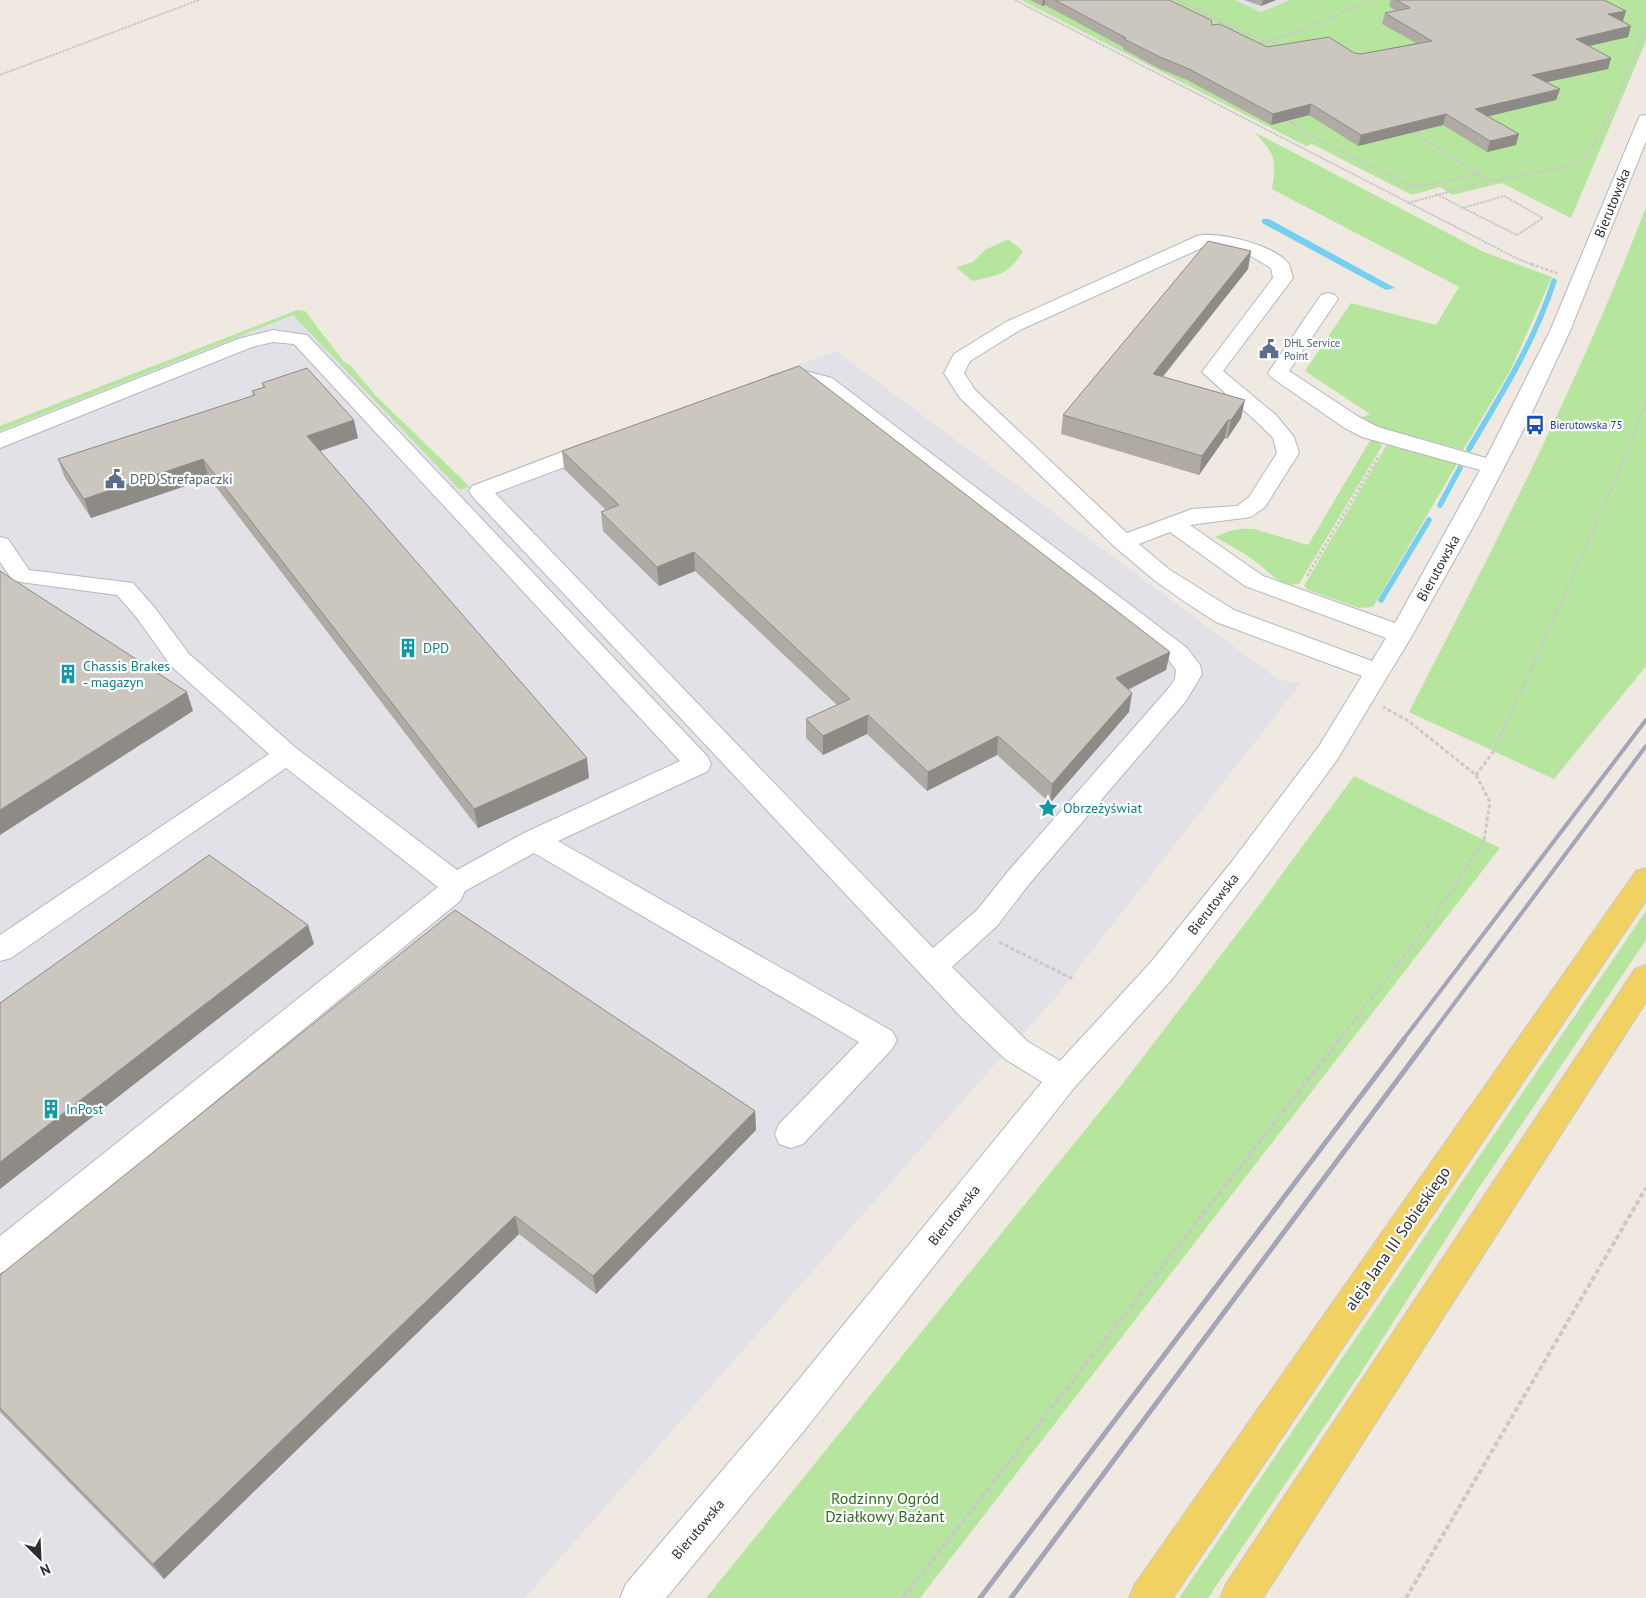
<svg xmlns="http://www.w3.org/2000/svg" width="1646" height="1598" font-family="'PT Sans',sans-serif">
	<rect width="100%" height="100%" fill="#efe9e1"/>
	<!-- industrial -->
	<g fill="#e3e1e8">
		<polygon points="1235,0 1290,0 1261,12"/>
		<polygon points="293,315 460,490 836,351 1279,680 1301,683 1052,1002 997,1062 525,1598 0,1598 0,431"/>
	</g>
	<!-- green -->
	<g fill="#b6e59e">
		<polygon points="1021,0 1235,0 1261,12 1290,0 1646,0 1646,41 1571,218 1502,183 1452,195 1440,187 1412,195 1312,144 1306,146"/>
		<path d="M 1254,132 L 1484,252 L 1552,277 L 1510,371 L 1463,450 L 1368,424 L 1360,418 L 1370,414 L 1305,371 L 1351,303 L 1436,325 L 1459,287 L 1272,189 C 1277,159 1275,154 1254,132 Z"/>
		<path d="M 1646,207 L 1646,666 L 1554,779 L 1409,712 C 1494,546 1580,381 1646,207 Z"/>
		<path d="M 1008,239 L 1023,251 C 1010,274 997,276 972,281 L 956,267 L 973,262 L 985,250 Z"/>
		<path d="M 297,310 L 305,311 L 344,362 L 350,365 L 375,395 L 470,487 L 460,490 L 293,315 L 0,431 L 0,426 C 99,387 198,349 297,310 Z"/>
		<path d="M 1371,439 L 1379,442 L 1382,446 L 1299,584 C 1280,588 1267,569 1252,559 C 1241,551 1228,544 1215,537 C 1229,530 1239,528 1254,529 L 1308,545 Z"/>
		<polygon points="1391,445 1457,464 1373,607 1359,608 1308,590 1304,586 1386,446"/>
		<polygon points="1354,776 1500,848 920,1598 706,1598 1124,1082 1260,904"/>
		<polygon points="1646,911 1646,940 1476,1192 1362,1371 1208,1598 1179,1598"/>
	</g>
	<!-- water -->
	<polygon fill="#75cff0" points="1262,219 1269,219 1395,288 1386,290 1262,223"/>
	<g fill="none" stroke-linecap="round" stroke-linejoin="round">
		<!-- stream -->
		<g stroke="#75cff0" stroke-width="5.5">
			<path d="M 1469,449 C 1501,395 1535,341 1554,281"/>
			<polyline points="1440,505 1460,468"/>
			<polyline points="1381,600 1429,520"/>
		</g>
		<defs>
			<g id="minor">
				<path d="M 1646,115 L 1646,141 L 1570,331 L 1529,419 L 1479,516 L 1413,634 L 1337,760 L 1253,874 L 1173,978 L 1074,1088 L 808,1426 L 666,1598 L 620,1598 L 626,1584 L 782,1400 L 1042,1082 L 1005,1059 L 962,1018 L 472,496 L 469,491 L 472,486 L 591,441 L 599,439 L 607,441 L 610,446 L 607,451 L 495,493 L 933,948 L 977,910 L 1010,869 L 1168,689 L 1175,679 L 1176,670 L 1169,660 L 818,386 C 799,378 787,389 770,384 L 767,380 L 770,376 L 801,370 L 832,378 L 1187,648 L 1200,665 L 1202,674 L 1186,701 L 1030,883 L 997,926 L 952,967 L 1027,1041 L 1060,1061 L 1151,962 L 1233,860 L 1319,746 L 1362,676 L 1216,622 L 1185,602 L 1154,580 L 1115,547 L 960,398 L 944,373 L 954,354 L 1006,322 L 1197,236 C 1219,231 1274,245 1288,263 C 1291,267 1291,273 1293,278 L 1223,371 L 1276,415 L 1294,437 L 1299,453 L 1265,507 L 1251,517 L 1190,525 L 1263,576 L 1395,623 L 1480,470 L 1362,437 L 1343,427 L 1271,377 L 1268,373 L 1321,295 L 1328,293 L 1335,295 L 1338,299 L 1289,371 L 1359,417 L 1378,427 L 1486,458 L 1550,331 L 1638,120 L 1640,116 ZM 1206,246 L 1247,254 L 1271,268 L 1273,278 L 1202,372 L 1260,425 L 1273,438 L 1277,453 L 1249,497 L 1237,506 L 1192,509 L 1127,533 L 975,390 L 964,373 L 970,361 L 1020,330 ZM 1170,532 L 1245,586 L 1386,638 L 1372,661 L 1234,610 L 1170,570 L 1139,544 Z"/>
				<polygon points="273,330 307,335 708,757 711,764 708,771 558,841 892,1031 897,1040 892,1049 803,1144 791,1148 779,1144 775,1134 779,1124 859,1042 534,853 465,891 460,901 12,1268 0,1273 0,1236 438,887 286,768 11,958 0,961 0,935 269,754 171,666 137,618 117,595 13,581 0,562 0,537 8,539 29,570 133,583 155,608 189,654 296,748 457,870 524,833 680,761 294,344 273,342 252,347 0,448 0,433 238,339"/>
			</g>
			<g id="major">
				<polygon points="1646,868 1646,901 1173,1598 1129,1598 1135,1584 1636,871"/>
				<polygon points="1646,965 1646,1002 1263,1598 1220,1598 1226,1584 1635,969"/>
			</g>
		</defs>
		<!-- minor casing -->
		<use href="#minor" stroke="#b4b7c1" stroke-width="2"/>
		<!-- major casing -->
		<use href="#major" stroke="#c9c9c9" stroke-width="2"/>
		<!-- path-far3 -->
		<g stroke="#c9c9c9" stroke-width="2" stroke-dasharray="2.5 1" stroke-linecap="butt">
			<polyline points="1015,0 1520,260 1534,265"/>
			<polyline points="1176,0 1265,42"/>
			<polyline points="1270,41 1282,48"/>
			<polyline points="1257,44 1289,35 1371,0"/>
			<polyline points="0,75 199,0"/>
			<polyline points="1285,118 1313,137 1406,184 1420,186 1478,174"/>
			<polyline points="1411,131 1490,181"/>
			<polyline points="1436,194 1463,208"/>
			<polygon points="1504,196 1543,218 1517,235 1463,208"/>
			<polyline points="1408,203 1478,184 1564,167 1587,157 1612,109 1646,29"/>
		</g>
		<!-- path-far2 -->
		<g stroke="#c9c9c9" stroke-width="2.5" stroke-dasharray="3 2" stroke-linecap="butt">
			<polyline points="1531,264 1559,274"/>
			<polyline points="1307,576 1379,455"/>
			<polyline points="1560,605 1619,472 1646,402"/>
		</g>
		<!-- path-far1 -->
		<g stroke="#c9c9c9" stroke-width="3" stroke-dasharray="4 2.5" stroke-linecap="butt">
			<polyline points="1476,775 1494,751 1561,603"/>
			<polyline points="999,942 1075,980"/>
			<polyline points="1339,1040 1433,919 1484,840 1490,802 1476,775 1407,720 1383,707"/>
		</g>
		<!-- path -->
		<g stroke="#c9c9c9" stroke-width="4" stroke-dasharray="5 3" stroke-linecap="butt">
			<polyline points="903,1598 1340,1039"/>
			<polyline points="1406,1598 1646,1188"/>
		</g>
		<!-- minor -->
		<use href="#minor" fill="#fff" fill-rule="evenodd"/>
		<!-- major -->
		<use href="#major" fill="#f2d163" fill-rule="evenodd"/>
		<!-- rail-far1 -->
		<g stroke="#a3a6b8" stroke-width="4">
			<polyline points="1403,1040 1646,720"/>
			<polyline points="1427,1040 1646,746"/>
		</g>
		<!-- rail -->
		<g stroke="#a3a6b8" stroke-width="5">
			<polyline points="980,1598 1404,1039"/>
			<polyline points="1011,1598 1428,1039"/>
		</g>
	</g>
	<!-- wall -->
	<g fill="#afaba4">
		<polygon points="1030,0 1169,0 1212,25 1267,47 1361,54 1416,43 1382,24 1385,13 1396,11 1389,6 1391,0 1604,0 1623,21 1622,21 1628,37 1588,46 1611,58 1608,69 1546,82 1560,89 1556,100 1488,116 1516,145 1487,152 1443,125 1358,146 1309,115 1271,125 1187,80 1158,68 1123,49 1123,47 1045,5 1042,6"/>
		<polygon points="1244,0 1276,0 1261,6"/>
		<polygon points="1251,251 1248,269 1163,377 1241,418 1227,439 1225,438 1199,475 1061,434 1063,415"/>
		<polygon points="262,383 358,438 320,451 589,778 478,828 209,478 91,518 65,478 58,459 253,396 252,391 263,387"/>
		<polygon points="562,451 1170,652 1166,670 1128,690 1132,693 1129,712 1050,803 997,755 927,791 867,734 823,755 806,738 806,719 837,705 695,571 659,586 603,531 601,512 606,510 564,469"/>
		<polygon points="755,1111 756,1130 596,1294 519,1234 164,1579 0,1412 0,1275"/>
	</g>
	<!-- shaded-wall -->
	<g fill="#8e8b86">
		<polygon points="1043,0 1045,0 1045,5 1042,6"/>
		<polygon points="1263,0 1276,0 1261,6"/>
		<polygon points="1626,11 1623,21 1605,24 1608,14"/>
		<polygon points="1631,26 1628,37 1572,50 1576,39"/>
		<polygon points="1611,58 1608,69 1529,86 1532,75"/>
		<polygon points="1560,89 1556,100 1473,120 1475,109"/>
		<polygon points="1311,104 1309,115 1271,125 1273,114"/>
		<polygon points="1446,114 1443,125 1358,146 1361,135"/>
		<polygon points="1519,134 1516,145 1487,152 1490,141"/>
		<polygon points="1251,251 1248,269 1150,392 1153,374"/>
		<polygon points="1245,400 1241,418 1227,439 1231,420"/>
		<polygon points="354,420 358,438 311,454 307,436"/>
		<polygon points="1228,420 1225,438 1199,475 1202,456"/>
		<polygon points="203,459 209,478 91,518 84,499"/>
		<polygon points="694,552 695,571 659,586 657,567"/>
		<polygon points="1170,652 1166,670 1113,697 1116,678"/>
		<polygon points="187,692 193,711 0,835 0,810"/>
		<polygon points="1132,693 1129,712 1050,803 1052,784"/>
		<polygon points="868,715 867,734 823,755 823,736"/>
		<polygon points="998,736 997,755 927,791 928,772"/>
		<polygon points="587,758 589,778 478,828 474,809"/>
		<polygon points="308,925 314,944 0,1189 0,1162"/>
		<polygon points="755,1111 756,1130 596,1294 593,1276"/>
		<polygon points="515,1216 519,1234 164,1579 153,1564"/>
	</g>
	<!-- building -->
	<g fill="#cbc7bf" stroke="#8e8b86">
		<polygon points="1055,0 1169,0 1211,20 1212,25 1220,24 1267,47 1329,37 1354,53 1361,54 1432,41 1385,13 1410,8 1397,0 1604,0 1626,11 1608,14 1631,26 1576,39 1611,58 1532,75 1560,89 1475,109 1519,134 1490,141 1446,114 1361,135 1311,104 1273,114 1189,69 1160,57 1124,39 1126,38"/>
		<polygon points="1208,241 1251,251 1153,374 1245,400 1231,420 1228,420 1202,456 1063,415"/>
		<polygon points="799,366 1170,652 1116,678 1132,693 1052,784 998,736 928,772 868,715 823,736 806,719 850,699 694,552 657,567 601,512 619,505 562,451"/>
		<polygon points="307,368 354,420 307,436 587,758 474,809 203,459 84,499 58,459 255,395 252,391 265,387 262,383"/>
		<polygon points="0,571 187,692 0,810"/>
		<polygon points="209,855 308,925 0,1162 0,1003"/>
		<polygon points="455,910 755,1111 593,1276 515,1216 153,1564 0,1408 0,1275"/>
	</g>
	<!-- icons -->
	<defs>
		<symbol id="civic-bare" viewBox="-9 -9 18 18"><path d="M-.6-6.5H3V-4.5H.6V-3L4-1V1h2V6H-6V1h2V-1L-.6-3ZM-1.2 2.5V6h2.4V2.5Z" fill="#5c6f8a" stroke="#fff" stroke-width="2.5" paint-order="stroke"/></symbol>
		<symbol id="bus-bare" viewBox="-9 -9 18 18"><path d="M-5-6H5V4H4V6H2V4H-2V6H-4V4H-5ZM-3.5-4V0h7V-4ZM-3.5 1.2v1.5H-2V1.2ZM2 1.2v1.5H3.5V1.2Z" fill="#1a4fb4" stroke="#fff" stroke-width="2.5" paint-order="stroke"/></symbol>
		<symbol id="building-bare" viewBox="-9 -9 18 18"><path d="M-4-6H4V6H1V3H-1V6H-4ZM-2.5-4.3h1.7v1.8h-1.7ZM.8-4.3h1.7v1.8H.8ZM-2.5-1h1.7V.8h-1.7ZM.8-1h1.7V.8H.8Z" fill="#0f9aa8" stroke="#fff" stroke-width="2.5" paint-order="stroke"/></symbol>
		<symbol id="sight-bare" viewBox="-9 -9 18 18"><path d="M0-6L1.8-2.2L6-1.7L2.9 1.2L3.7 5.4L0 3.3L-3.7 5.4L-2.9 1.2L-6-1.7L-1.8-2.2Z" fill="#0f9aa8" stroke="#fff" stroke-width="2.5" paint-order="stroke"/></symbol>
	</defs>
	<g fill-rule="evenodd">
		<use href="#civic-bare" x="1255" y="335" width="28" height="28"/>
		<use href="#bus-bare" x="1521" y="411" width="28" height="28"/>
		<use href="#civic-bare" x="101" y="465" width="28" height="28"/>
		<use href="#building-bare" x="394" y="634" width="28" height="28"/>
		<use href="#building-bare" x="54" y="660" width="28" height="28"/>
		<use href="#sight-bare" x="1034" y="794" width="28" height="28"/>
		<use href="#building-bare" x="37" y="1095" width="28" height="28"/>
	</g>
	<g text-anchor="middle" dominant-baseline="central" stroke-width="4.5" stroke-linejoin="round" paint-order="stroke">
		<!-- far-service labels -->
		<g font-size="11" fill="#4e5e75" stroke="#fff" text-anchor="start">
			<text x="1284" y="343">DHL Service<tspan x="1284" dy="13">Point</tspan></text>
		</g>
		<!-- far-transit labels -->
		<g font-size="11" fill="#164399" stroke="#fff" text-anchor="start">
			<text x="1550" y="425">Bierutowska 75</text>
		</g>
		<!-- street labels -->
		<g font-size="14" fill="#2e2e2e" stroke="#fff">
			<text transform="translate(1612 203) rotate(-68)">Bierutowska</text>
			<text transform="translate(1438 568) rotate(-61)">Bierutowska</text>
			<text transform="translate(1213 904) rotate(-52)">Bierutowska</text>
			<text transform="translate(954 1215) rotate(-51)">Bierutowska</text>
			<text transform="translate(698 1529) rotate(-50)">Bierutowska</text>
		</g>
		<!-- service labels -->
		<g font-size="14" fill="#4e5e75" stroke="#fff" text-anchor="start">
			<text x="130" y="479">DPD Strefapaczki</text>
		</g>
		<!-- culture labels -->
		<g font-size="14" fill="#0d838f" stroke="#fff" text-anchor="start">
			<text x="423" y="648">DPD</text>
			<text x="83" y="666">Chassis Brakes<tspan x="83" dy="16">- magazyn</tspan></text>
			<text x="1063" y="808">Obrzeżyświat</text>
			<text x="66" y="1109">InPost</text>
		</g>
		<!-- near-street labels -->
		<g font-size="16" fill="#2e2e2e" stroke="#fff">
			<text transform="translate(1397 1238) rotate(-55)">aleja Jana III Sobieskiego</text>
		</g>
		<!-- near-park labels -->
		<g font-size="16" fill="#2c6e1b" stroke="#fff">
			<text x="885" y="1498">Rodzinny Ogród<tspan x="885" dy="18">Działkowy Bażant</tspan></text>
		</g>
	</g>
	<!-- north arrow -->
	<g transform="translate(40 1558) rotate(156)" stroke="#ffffff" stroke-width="4" paint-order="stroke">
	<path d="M0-4L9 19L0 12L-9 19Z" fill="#2e2e2e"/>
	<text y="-8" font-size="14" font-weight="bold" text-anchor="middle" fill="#2e2e2e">N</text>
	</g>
</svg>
